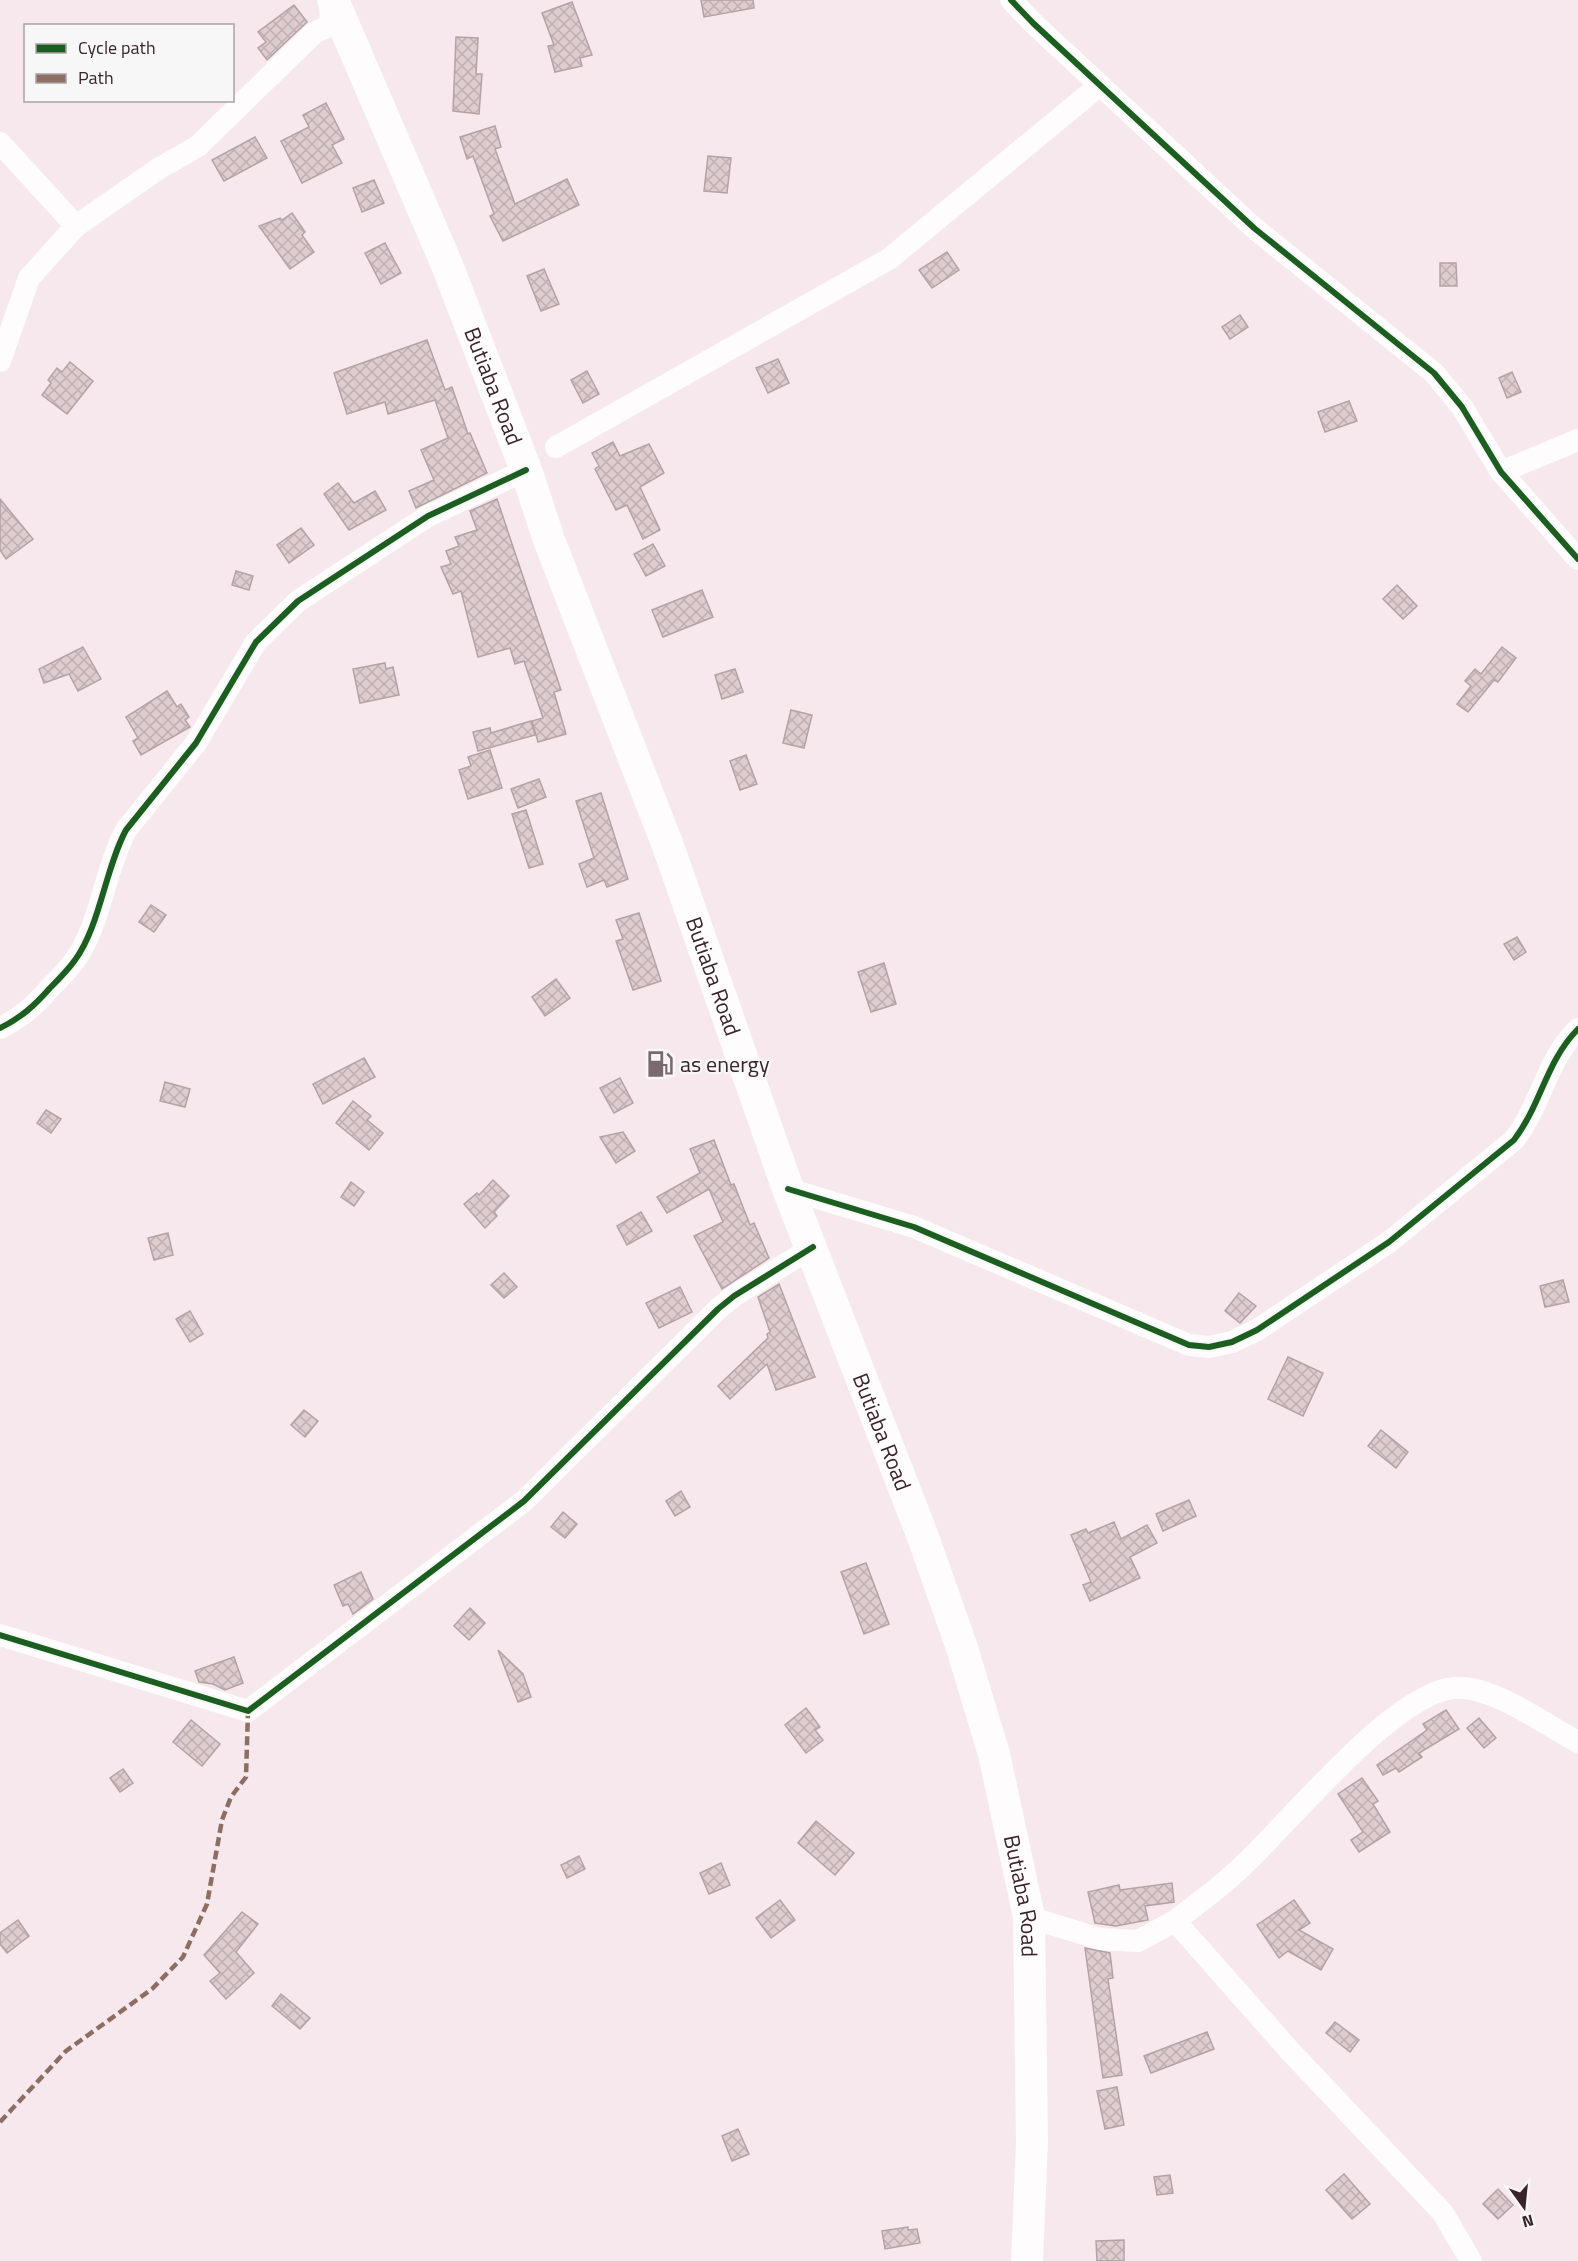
<svg xmlns="http://www.w3.org/2000/svg" width="1578" height="2261" font-family="'Titillium Web',sans-serif">
	<defs>
		<pattern id="building-cross-hatch" width="8" height="8" patternUnits="userSpaceOnUse" patternTransform="scale(1.5)"><rect width="8" height="8" fill="#dfccce"/><path d="M0 0l8 8M0 8l8-8" fill="none" stroke="#c0afb1"/></pattern>
	</defs>
	<rect width="100%" height="100%" fill="#f6e8ec"/>
	<!-- building -->
	<g fill="url(#building-cross-hatch)" stroke="#b4a3a5" stroke-width="1.5">
		<polygon points="701,0 753,0 754,8 704,17"/>
		<polygon points="572,2 592,55 580,58 582,66 555,72 548,46 554,45 542,13"/>
		<polygon points="294,5 307,22 267,60 258,48 266,42 258,32"/>
		<polygon points="456,37 478,38 476,74 482,74 479,114 453,111"/>
		<polygon points="326,103 344,139 332,145 342,163 302,183 281,141 309,127 303,115"/>
		<polygon points="495,126 501,147 495,149 515,204 567,179 579,205 503,241 490,216 494,214 473,156 467,159 460,137"/>
		<polygon points="255,137 267,158 224,181 212,160"/>
		<polygon points="708,156 731,158 727,193 704,191"/>
		<polygon points="374,180 384,203 362,212 353,188"/>
		<polygon points="292,213 305,232 302,235 314,252 290,269 259,226 280,218 282,220"/>
		<polygon points="385,243 401,273 381,284 365,253"/>
		<polygon points="947,252 959,270 932,288 919,270"/>
		<polygon points="1440,263 1456,263 1457,286 1440,286"/>
		<polygon points="544,269 559,304 541,311 527,276"/>
		<polygon points="1240,315 1248,327 1230,339 1222,327"/>
		<polygon points="427,340 445,390 452,387 468,434 470,433 487,473 416,508 409,491 434,480 421,450 448,438 435,400 388,414 385,402 347,414 334,373"/>
		<polygon points="778,359 789,383 768,393 756,368"/>
		<polygon points="70,362 93,381 67,414 42,395 51,383 48,380 57,368 62,372"/>
		<polygon points="587,371 599,394 583,403 571,380"/>
		<polygon points="1512,372 1521,392 1507,398 1499,378"/>
		<polygon points="1349,401 1357,421 1325,432 1318,412"/>
		<polygon points="613,442 620,456 649,444 664,473 640,487 660,530 643,539 627,505 616,510 595,469 599,466 592,453"/>
		<polygon points="338,483 354,503 375,491 386,510 349,530 324,494"/>
		<polygon points="0,499 33,539 6,559 0,550"/>
		<polygon points="497,499 561,690 554,692 566,734 538,742 532,721 543,718 524,661 515,664 510,648 478,657 461,591 453,594 441,567 451,564 446,551 459,546 455,537 477,530 470,511"/>
		<polygon points="301,528 314,545 289,563 277,545"/>
		<polygon points="653,544 665,566 646,576 634,554"/>
		<polygon points="236,571 253,576 249,590 232,585"/>
		<polygon points="1397,585 1417,606 1403,619 1383,599"/>
		<polygon points="702,590 713,617 663,637 652,610"/>
		<polygon points="83,647 101,679 78,691 69,674 44,683 39,669"/>
		<polygon points="1502,647 1516,658 1498,682 1494,680 1468,712 1457,704 1471,686 1465,681 1475,669 1481,674"/>
		<polygon points="385,663 386,669 393,667 399,695 360,703 353,669"/>
		<polygon points="735,669 743,692 722,699 715,675"/>
		<polygon points="167,691 177,707 181,704 189,717 185,720 190,727 141,755 133,741 138,738 126,717"/>
		<polygon points="791,710 812,715 804,748 783,743"/>
		<polygon points="531,721 535,735 478,751 473,732 490,728 491,733"/>
		<polygon points="490,750 502,788 468,799 459,770 471,766 468,757"/>
		<polygon points="746,755 757,784 740,790 730,761"/>
		<polygon points="539,779 546,797 518,808 511,789"/>
		<polygon points="601,793 628,879 607,887 604,880 587,887 579,864 594,858 576,801"/>
		<polygon points="526,810 543,864 529,868 512,814"/>
		<polygon points="151,905 166,915 154,932 139,922"/>
		<polygon points="639,913 661,981 633,990 616,941 623,939 616,920"/>
		<polygon points="1517,937 1526,952 1514,960 1504,944"/>
		<polygon points="884,963 896,1004 871,1012 858,972"/>
		<polygon points="556,979 570,998 545,1016 532,997"/>
		<polygon points="364,1058 375,1077 323,1104 313,1084"/>
		<polygon points="620,1078 633,1103 614,1113 600,1088"/>
		<polygon points="165,1082 190,1089 185,1107 160,1101"/>
		<polygon points="353,1101 371,1116 367,1120 383,1133 369,1150 336,1123"/>
		<polygon points="46,1110 61,1119 51,1133 37,1123"/>
		<polygon points="623,1132 635,1151 616,1163 600,1137"/>
		<polygon points="714,1140 731,1185 734,1184 750,1225 754,1223 769,1258 722,1289 694,1236 723,1222 709,1189 667,1213 657,1197 700,1173 690,1149"/>
		<polygon points="493,1180 509,1196 494,1212 497,1216 485,1228 464,1204 477,1193 479,1195"/>
		<polygon points="351,1182 364,1192 354,1206 341,1197"/>
		<polygon points="641,1212 652,1231 627,1245 617,1226"/>
		<polygon points="168,1233 173,1255 154,1260 148,1238"/>
		<polygon points="504,1273 517,1287 504,1298 491,1285"/>
		<polygon points="1563,1280 1569,1302 1545,1307 1540,1286"/>
		<polygon points="779,1284 815,1377 776,1390 767,1364 730,1399 718,1386 768,1338 767,1334 770,1332 758,1297"/>
		<polygon points="680,1287 692,1312 659,1328 646,1303"/>
		<polygon points="1239,1293 1256,1306 1240,1323 1225,1311"/>
		<polygon points="190,1311 203,1334 190,1342 176,1319"/>
		<polygon points="1288,1357 1323,1373 1303,1416 1268,1399"/>
		<polygon points="304,1410 318,1421 305,1437 291,1425"/>
		<polygon points="1381,1430 1408,1452 1396,1468 1368,1446"/>
		<polygon points="681,1491 690,1507 675,1516 666,1501"/>
		<polygon points="1189,1500 1196,1516 1163,1531 1156,1514"/>
		<polygon points="563,1512 577,1524 565,1538 551,1527"/>
		<polygon points="1114,1522 1121,1539 1147,1525 1157,1543 1130,1557 1140,1578 1090,1601 1083,1585 1091,1582 1071,1535 1086,1529 1088,1533"/>
		<polygon points="866,1563 889,1624 864,1634 841,1572"/>
		<polygon points="361,1572 373,1599 353,1614 348,1604 343,1606 334,1585"/>
		<polygon points="470,1608 485,1623 469,1640 454,1626"/>
		<polygon points="498,1650 523,1674 531,1697 518,1702"/>
		<polygon points="234,1657 243,1683 225,1690 213,1684 199,1682 195,1671"/>
		<polygon points="806,1708 820,1727 815,1730 823,1740 806,1753 785,1725"/>
		<polygon points="1446,1710 1459,1729 1419,1753 1422,1757 1399,1772 1396,1768 1383,1775 1377,1765 1427,1730 1423,1724"/>
		<polygon points="1479,1718 1496,1738 1484,1748 1467,1728"/>
		<polygon points="191,1720 220,1744 202,1766 173,1742"/>
		<polygon points="123,1769 133,1783 120,1792 110,1778"/>
		<polygon points="1362,1778 1378,1801 1373,1804 1390,1832 1359,1852 1351,1840 1363,1832 1338,1794"/>
		<polygon points="816,1821 854,1853 835,1875 798,1843"/>
		<polygon points="579,1856 585,1869 567,1878 561,1865"/>
		<polygon points="721,1863 730,1885 709,1894 700,1873"/>
		<polygon points="1172,1883 1174,1902 1145,1906 1148,1920 1116,1926 1095,1923 1088,1892 1119,1885 1120,1890"/>
		<polygon points="780,1900 795,1920 771,1938 756,1918"/>
		<polygon points="1294,1900 1310,1923 1299,1930 1333,1949 1321,1970 1288,1951 1279,1958 1257,1925"/>
		<polygon points="242,1912 258,1924 236,1952 254,1973 226,1999 210,1981 220,1973 204,1955"/>
		<polygon points="18,1920 29,1936 7,1953 0,1944 0,1933"/>
		<polygon points="1085,1948 1110,1953 1113,1978 1108,1979 1122,2075 1103,2078"/>
		<polygon points="281,1994 310,2018 300,2029 272,2006"/>
		<polygon points="1335,2022 1359,2040 1350,2052 1326,2033"/>
		<polygon points="1207,2032 1214,2049 1151,2073 1144,2056"/>
		<polygon points="1117,2087 1124,2125 1105,2129 1097,2091"/>
		<polygon points="738,2129 749,2154 732,2161 722,2136"/>
		<polygon points="1344,2174 1370,2204 1352,2219 1326,2190"/>
		<polygon points="1170,2175 1173,2193 1157,2195 1154,2177"/>
		<polygon points="1498,2189 1513,2205 1498,2219 1483,2204"/>
		<polygon points="908,2227 908,2230 917,2229 920,2243 885,2249 882,2231"/>
		<polygon points="1124,2240 1124,2261 1097,2261 1096,2241"/>
	</g>
	<g fill="none" stroke-linecap="round" stroke-linejoin="round">
		<!-- minor -->
		<g stroke="#fefcfc" stroke-width="22">
			<polyline points="1011,0 1033,23 1254,228 1434,373 1462,407 1501,472 1578,559"/>
			<polyline points="0,143 76,226"/>
			<polyline points="0,361 29,278 76,226 158,169 198,146 314,33 331,25 330,0"/>
			<polyline points="556,447 889,259 1100,85"/>
			<polyline points="1501,472 1578,440"/>
			<path d="M 0,1028 C 21,1018 35,1005 50,988 C 59,979 68,970 75,960 C 100,926 105,869 126,830 L 196,743 L 256,642 L 298,601 L 428,516 L 526,470"/>
			<path d="M 788,1189 L 914,1227 L 1189,1345 L 1209,1347 L 1232,1342 L 1257,1330 L 1389,1242 L 1514,1140 C 1541,1105 1546,1061 1578,1029"/>
			<polyline points="0,1635 248,1711 524,1501 718,1309 734,1296 813,1247"/>
			<polyline points="1029,1917 1100,1939 1138,1941 1175,1921 1290,2051 1443,2213 1471,2261"/>
			<path d="M 1175,1921 C 1195,1905 1217,1890 1236,1872 C 1285,1829 1390,1694 1454,1688 C 1490,1684 1546,1725 1578,1742"/>
		</g>
		<!-- secondary -->
		<path stroke="#fefcfc" stroke-width="32" id="s1" d="M 333,0 L 447,265 L 526,470 L 549,540 L 668,846 L 788,1189 L 923,1537 L 962,1648 L 994,1754 L 1029,1917 L 1032,2142 L 1027,2261"/>
		<!-- quiet -->
		<polyline stroke="#8d6e63" stroke-width="4.5" stroke-dasharray="9 4.5" stroke-linecap="butt" points="0,2122 66,2051 152,1989 183,1957 207,1904 222,1820 231,1797 246,1777 248,1711"/>
		<defs>
			<g id="cycleway">
				<polyline points="1011,0 1033,23 1254,228 1434,373 1462,407 1501,472 1578,559"/>
				<path d="M 0,1028 C 21,1018 35,1005 50,988 C 59,979 68,970 75,960 C 100,926 105,869 126,830 L 196,743 L 256,642 L 298,601 L 428,516 L 526,470"/>
				<path d="M 788,1189 L 914,1227 L 1189,1345 L 1209,1347 L 1232,1342 L 1257,1330 L 1389,1242 L 1514,1140 C 1541,1105 1546,1061 1578,1029"/>
				<polyline points="0,1635 248,1711 524,1501 718,1309 734,1296 813,1247"/>
			</g>
		</defs>
		<!-- cycleway casing -->
		<use href="#cycleway" stroke="#f7f7f7" stroke-width="10"/>
		<!-- cycleway -->
		<use href="#cycleway" stroke="#1b5e20" stroke-width="6"/>
	</g>
	<!-- icons -->
	<defs>
		<symbol id="fuel-bare" viewBox="-9 -9 18 18"><path d="M-5.5-6h7V0h2V4h1.3V-2.5L3-4.5l.8-.8L6-3V5H2.5V1h-1V6h-7ZM-4.2-4.7v3.2H.2V-4.7Z" fill="#7c686f" stroke="#f7f7f7" stroke-width="2.5" paint-order="stroke"/></symbol>
	</defs>
	<g fill-rule="evenodd">
		<use href="#fuel-bare" x="641" y="1045" width="38" height="38"/>
	</g>
	<g text-anchor="middle" dominant-baseline="central" stroke-width="4.5" stroke-linejoin="round" paint-order="stroke">
		<!-- street labels -->
		<g font-size="22" fill="#3a232b" stroke="#f7f7f7">
			<text stroke="none"><textPath href="#s1" startOffset="418">Butiaba Road</textPath></text>
			<text stroke="none"><textPath href="#s1" startOffset="1048">Butiaba Road</textPath></text>
			<text stroke="none"><textPath href="#s1" startOffset="1534">Butiaba Road</textPath></text>
			<text stroke="none"><textPath href="#s1" startOffset="2020">Butiaba Road</textPath></text>
		</g>
		<!-- poi labels -->
		<g font-size="22" fill="#3a232b" stroke="#f7f7f7" text-anchor="start">
			<text x="680" y="1064">as energy</text>
		</g>
	</g>
	<!-- legend -->
	<rect x="24" y="24" width="210" height="78" fill="#f7f7f7" stroke="#aba2a5" stroke-width="1.5"/>
	<rect x="36" y="44" width="30" height="9" fill="#1b5e20" stroke="#aba2a5" stroke-width="1.5"/>
	<text x="78" y="54" font-size="18" fill="#3a232b">Cycle path</text>
	<rect x="36" y="74" width="30" height="9" fill="#8d6e63" stroke="#aba2a5" stroke-width="1.5"/>
	<text x="78" y="84" font-size="18" fill="#3a232b">Path</text>
	<!-- north arrow -->
	<g transform="translate(1524 2207) rotate(165)" stroke="#f7f7f7" stroke-width="4.5" paint-order="stroke">
	<path d="M0-4.5L10 22L0 15L-10 22Z" fill="#3a232b"/>
	<text y="-9" font-size="16" font-weight="bold" text-anchor="middle" fill="#3a232b">N</text>
	</g>
</svg>
